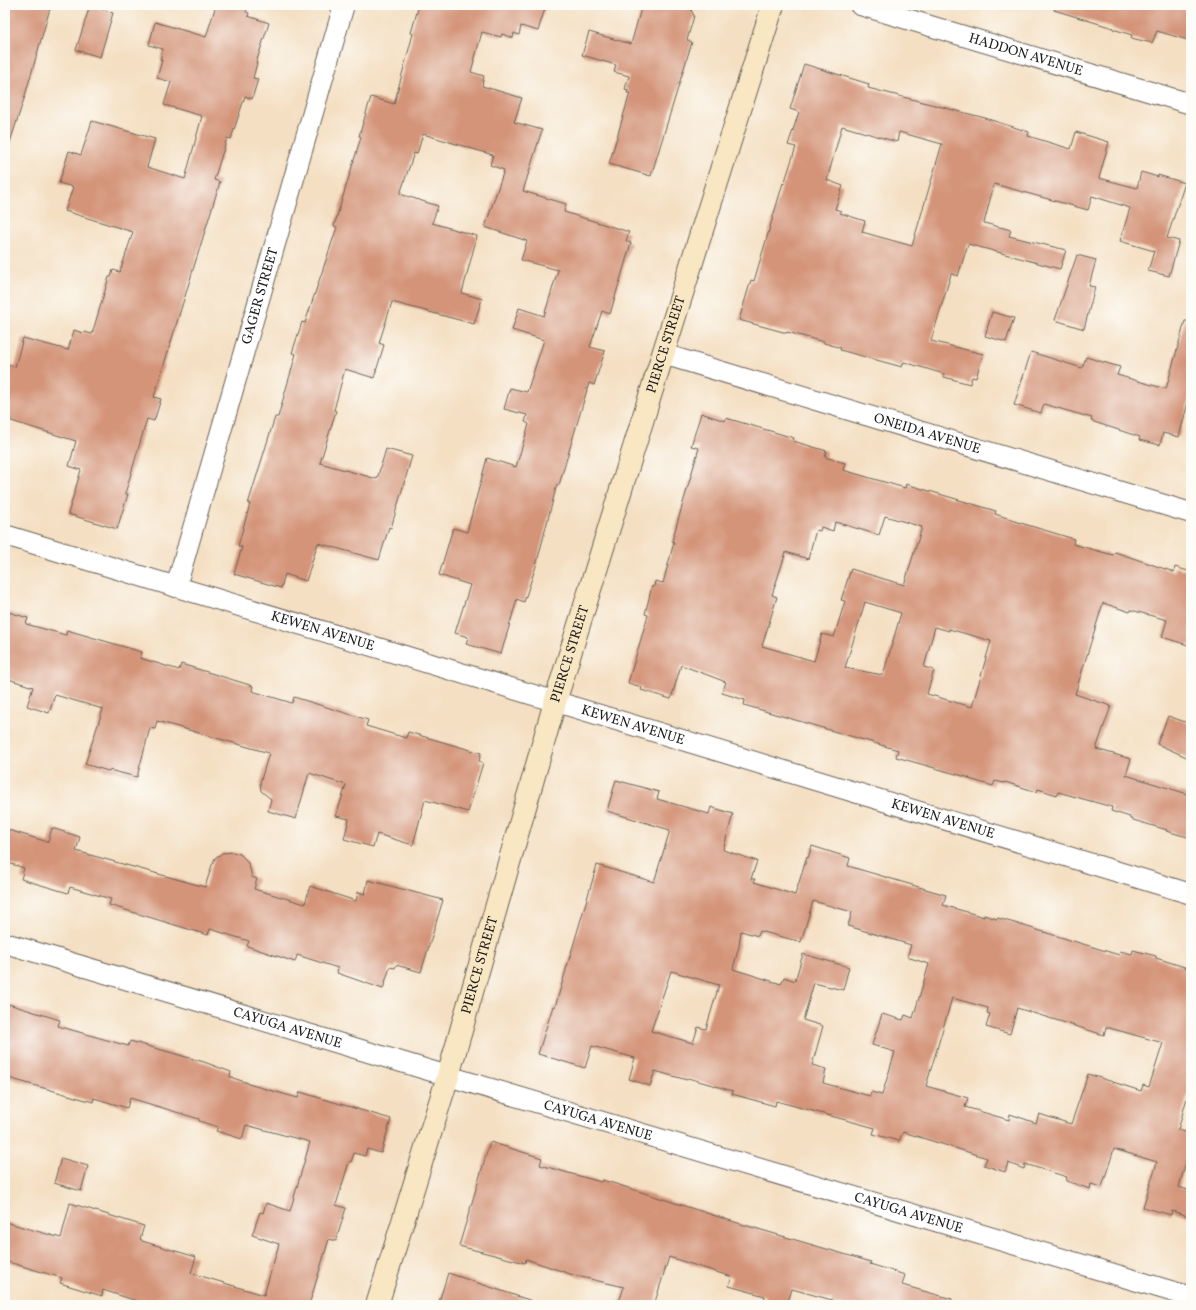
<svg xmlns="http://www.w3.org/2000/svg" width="1196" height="1310" font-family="Vollkorn,serif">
	<rect width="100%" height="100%" fill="#fdfcf7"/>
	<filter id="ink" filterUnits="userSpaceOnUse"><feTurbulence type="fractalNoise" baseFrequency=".025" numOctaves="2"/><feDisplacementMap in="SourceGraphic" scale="8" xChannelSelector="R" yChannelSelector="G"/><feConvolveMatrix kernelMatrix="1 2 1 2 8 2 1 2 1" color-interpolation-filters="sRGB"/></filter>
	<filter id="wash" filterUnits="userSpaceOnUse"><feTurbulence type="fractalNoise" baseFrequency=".012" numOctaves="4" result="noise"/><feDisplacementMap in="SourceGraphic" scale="16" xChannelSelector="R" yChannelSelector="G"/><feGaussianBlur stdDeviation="0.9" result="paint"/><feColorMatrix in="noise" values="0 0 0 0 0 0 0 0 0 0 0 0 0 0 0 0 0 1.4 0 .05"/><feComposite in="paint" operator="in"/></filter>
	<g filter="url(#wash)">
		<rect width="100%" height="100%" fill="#f4dfc2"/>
		<g id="blocks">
			<!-- building -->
			<g fill="#d49479" fill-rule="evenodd">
				<polygon points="5,5 51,5 24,99 9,145 5,144"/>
				<polygon points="90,5 113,13 100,57 76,50"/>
				<polygon points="216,5 248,5 246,12 249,13 248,16 269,23 256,63 257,63 253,78 258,79 252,99 245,96 231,139 227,138 214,180 220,182 154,397 161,399 154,421 147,419 125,494 128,494 117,529 68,514 81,470 69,466 76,441 5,419 5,364 15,367 23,338 68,350 74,330 83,333 84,332 92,334 109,277 111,277 113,270 120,272 133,232 65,211 73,187 59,183 69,151 81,155 92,121 155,139 147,167 185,179 202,116 164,105 171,82 157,78 162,60 160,60 163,49 149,45 155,22 206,37"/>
				<polygon points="419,5 546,5 538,31 521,26 519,35 514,33 513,38 502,34 501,37 482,32 471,72 484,76 482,86 522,98 514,122 542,130 523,191 566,204 564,212 629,232 626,241 631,243 610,314 602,311 590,347 605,351 594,385 589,383 559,485 557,484 536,566 524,602 517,599 501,654 466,644 468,637 455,633 470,585 439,575 453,528 467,532 487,458 516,467 529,424 525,422 527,415 504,409 510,388 527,392 544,340 512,330 519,308 544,316 558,270 521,260 527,241 485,227 504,170 490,165 493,155 423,134 417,154 414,153 400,194 438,206 432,223 477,236 462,293 482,299 474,324 392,302 379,343 384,345 374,378 345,369 334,410 336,411 320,463 377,479 386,449 412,456 391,528 389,527 379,560 318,543 306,581 285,574 281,588 234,574 242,547 238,546 250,504 248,504 275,417 278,417 296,354 292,353 302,322 305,323 337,227 334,226 361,137 359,136 371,97 394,104 413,34 411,33"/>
				<polygon points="642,5 689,5 694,16 687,40 692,42 651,176 609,164 630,93 627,93 628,90 625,89 629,76 614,72 616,65 582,55 589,32 631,44"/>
				<polygon points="1055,5 1191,5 1191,41 1157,31 1152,43 1131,38 1132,35 1113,29 1113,28 1054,10"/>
				<path d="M 804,64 L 869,84 L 868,88 L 985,118 L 1029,132 L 1028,136 L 1071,149 L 1076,132 L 1109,142 L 1099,178 L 1137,188 L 1141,172 L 1158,177 L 1158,175 L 1185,183 L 1167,238 L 1179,241 L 1169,276 L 1148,271 L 1154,251 L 1120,241 L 1130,208 L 1092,196 L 1088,210 L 994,184 L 984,223 L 1011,230 L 1009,236 L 1066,250 L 1060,269 L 968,244 L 958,276 L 951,274 L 931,341 L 983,354 L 976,378 L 972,377 L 970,384 L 944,377 L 944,374 L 904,362 L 902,367 L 840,350 L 841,348 L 824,343 L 824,342 L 787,332 L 787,333 L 739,320 L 751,280 L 754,281 L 783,183 L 784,184 L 796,147 L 788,145 L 799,112 L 790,109 ZM 842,126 L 897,142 L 899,132 L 942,144 L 912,246 L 862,232 L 865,221 L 840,213 L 841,211 L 835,209 L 843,186 L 827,180 Z"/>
				<polygon points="1077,255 1096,260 1089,286 1095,287 1084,329 1055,320"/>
				<polygon points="992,312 1014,318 1006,342 985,336"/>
				<polygon points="1185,321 1191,321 1191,391 1179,437 1163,433 1160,445 1139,440 1140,437 1091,421 1092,418 1044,404 1041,413 1014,405 1031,352 1082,368 1086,357 1120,367 1117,375 1166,389"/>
				<path d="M 701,413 L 725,421 L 726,418 L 794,438 L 793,441 L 827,451 L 825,457 L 845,463 L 843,470 L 905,488 L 906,484 L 996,511 L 995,514 L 1014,520 L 1014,521 L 1074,539 L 1073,544 L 1113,555 L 1115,552 L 1174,572 L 1175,567 L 1191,572 L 1191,646 L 1162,637 L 1167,620 L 1131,610 L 1130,612 L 1103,603 L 1075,694 L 1111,706 L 1096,749 L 1131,759 L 1126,775 L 1191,795 L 1191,838 L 1166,831 L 1167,830 L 1130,819 L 1130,817 L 1111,811 L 1112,807 L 1058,792 L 1057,795 L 1038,789 L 1037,792 L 1005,782 L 1004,783 L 995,781 L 993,786 L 969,779 L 970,778 L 896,757 L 898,750 L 744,705 L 745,700 L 722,693 L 726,682 L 681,665 L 671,699 L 641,690 L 642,687 L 628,683 L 648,615 L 645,614 L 652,586 L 654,587 L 655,581 L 663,583 L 674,542 L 672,541 L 699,448 L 691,446 ZM 885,516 L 922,527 L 904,585 L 851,569 L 841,600 L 845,601 L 834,637 L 822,634 L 814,661 L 762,646 L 777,597 L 772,595 L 786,552 L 808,559 L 816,530 L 820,531 L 821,527 L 833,531 L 835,522 L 879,535 ZM 865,602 L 901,613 L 883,675 L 845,668 ZM 935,627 L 949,631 L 949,629 L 991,641 L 972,707 L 927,694 L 934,670 L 924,667 Z"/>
				<polygon points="5,611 28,618 26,624 66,635 67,630 142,652 140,658 179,670 181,664 253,686 252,691 292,703 294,697 368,720 366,726 406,738 408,732 481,753 479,761 483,763 468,812 425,800 413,845 377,834 373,847 344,839 349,819 336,816 346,785 309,773 296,819 268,811 271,799 261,791 260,783 269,753 157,721 155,729 150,728 137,777 109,770 108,771 85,764 103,709 55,695 49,713 27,706 33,687 5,678"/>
				<polygon points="1168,716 1191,724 1191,759 1157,744"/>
				<path d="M 616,780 L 659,792 L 657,799 L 709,814 L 711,807 L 733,814 L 723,850 L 757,861 L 751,879 L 755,879 L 754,882 L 795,895 L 807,857 L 808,858 L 812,846 L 850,858 L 848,866 L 946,895 L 943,905 L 984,917 L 984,915 L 997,919 L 998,918 L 1119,955 L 1120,951 L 1132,954 L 1133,950 L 1156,956 L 1156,958 L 1191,969 L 1191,1083 L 1178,1130 L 1191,1134 L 1191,1144 L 1179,1187 L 1191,1191 L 1191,1217 L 1172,1211 L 1171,1215 L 1143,1207 L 1157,1162 L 1114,1149 L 1102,1187 L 1091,1184 L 1090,1189 L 1066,1181 L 1067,1177 L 1025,1164 L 1024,1169 L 1008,1163 L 1005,1172 L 984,1165 L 987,1158 L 903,1132 L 899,1141 L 873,1134 L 875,1128 L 776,1101 L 775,1106 L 732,1094 L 733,1091 L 688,1078 L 687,1080 L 655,1071 L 650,1086 L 629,1079 L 635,1058 L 592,1046 L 585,1068 L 538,1054 L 553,1006 L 555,1007 L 597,865 L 654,882 L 670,830 L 607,811 ZM 813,901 L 852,912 L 848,926 L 911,945 L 907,957 L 929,964 L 913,1018 L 905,1015 L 903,1020 L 882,1014 L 872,1045 L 895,1052 L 882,1095 L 871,1092 L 870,1096 L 823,1083 L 826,1069 L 812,1065 L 823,1026 L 803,1020 L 814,983 L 843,990 L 849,967 L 803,954 L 795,981 L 784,977 L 781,984 L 733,969 L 739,946 L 741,931 L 758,936 L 760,931 L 801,942 ZM 671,971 L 719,985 L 706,1029 L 698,1027 L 693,1043 L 651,1031 ZM 952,998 L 988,1008 L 987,1013 L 990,1014 L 986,1027 L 1010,1034 L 1017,1008 L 1104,1035 L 1106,1027 L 1163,1043 L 1149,1087 L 1143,1085 L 1141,1091 L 1088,1074 L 1071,1124 L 1039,1114 L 1036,1123 L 1010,1114 L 1009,1120 L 965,1107 L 968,1098 L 926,1086 Z"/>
				<polygon points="52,828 80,837 76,851 205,887 212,865 215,858 222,853 232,852 240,854 246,860 249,865 252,877 257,879 254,889 305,904 310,886 356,901 358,892 365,894 368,880 443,900 421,972 396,965 395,968 390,967 383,989 337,973 338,968 297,955 295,962 247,946 249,941 210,929 208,935 109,905 111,899 70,887 68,893 21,879 24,868 5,862 5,829 48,842"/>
				<polygon points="5,1003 60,1020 58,1026 128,1046 130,1041 204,1062 231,1072 230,1077 248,1083 248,1084 298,1098 300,1092 391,1119 381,1153 367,1149 365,1156 354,1153 351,1162 349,1162 336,1205 346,1208 336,1241 329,1239 309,1305 149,1305 103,1290 102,1296 60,1283 62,1278 5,1261 5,1222 61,1238 70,1203 144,1226 140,1239 142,1240 142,1241 196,1257 191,1273 264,1295 279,1244 252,1235 260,1212 263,1213 266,1203 290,1211 310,1142 246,1125 242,1139 216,1131 218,1127 199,1121 199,1119 130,1098 127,1108 94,1098 93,1102 5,1077"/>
				<polygon points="490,1142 542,1158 540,1165 601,1182 602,1180 616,1184 741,1224 871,1262 870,1264 905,1275 902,1285 952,1299 951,1305 831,1305 832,1300 792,1289 787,1305 763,1305 765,1296 729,1286 732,1277 669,1257 654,1305 618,1305 624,1287 573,1275 526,1259 525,1263 459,1246"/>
				<polygon points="61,1158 88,1166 81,1191 54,1183"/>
				<polygon points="448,1273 532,1301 532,1305 438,1305"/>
			</g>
		</g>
	</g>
	<g filter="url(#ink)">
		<use href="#blocks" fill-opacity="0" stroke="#686056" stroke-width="1"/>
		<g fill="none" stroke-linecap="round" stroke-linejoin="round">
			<defs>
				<g id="street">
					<path id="s1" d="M 860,5 L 1191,104"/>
					<path id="s2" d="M 663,354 L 1191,513"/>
					<path id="s3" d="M 5,535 L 1191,894"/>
					<path id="s4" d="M 176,587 L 344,5"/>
					<path id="s5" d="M 5,943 L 448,1076 L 1191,1297"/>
				</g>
				<g id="secondary">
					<path id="s6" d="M 377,1305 L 448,1076 L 555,702 L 663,354 L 773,5"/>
				</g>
			</defs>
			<!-- street casing -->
			<use href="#street" stroke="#686056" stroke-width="22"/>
			<!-- secondary casing -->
			<use href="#secondary" stroke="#686056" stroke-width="24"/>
			<!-- street -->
			<use href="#street" stroke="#fff" stroke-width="20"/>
			<!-- secondary -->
			<use href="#secondary" stroke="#f9e7c3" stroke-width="22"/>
		</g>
	</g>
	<g text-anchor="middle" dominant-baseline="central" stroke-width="3" stroke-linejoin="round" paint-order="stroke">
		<!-- street labels -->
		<g font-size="14" fill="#1c1c1c" stroke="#fdfcf7">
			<text stroke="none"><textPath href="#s1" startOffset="173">HADDON AVENUE</textPath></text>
			<text stroke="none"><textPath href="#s4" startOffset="303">GAGER STREET</textPath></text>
			<text stroke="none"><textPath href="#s6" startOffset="1003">PIERCE STREET</textPath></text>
			<text stroke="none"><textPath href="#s2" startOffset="276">ONEIDA AVENUE</textPath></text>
			<text stroke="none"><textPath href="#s3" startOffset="332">KEWEN AVENUE</textPath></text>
			<text stroke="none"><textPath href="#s6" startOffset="679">PIERCE STREET</textPath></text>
			<text stroke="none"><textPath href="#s3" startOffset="656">KEWEN AVENUE</textPath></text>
			<text stroke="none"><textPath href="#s3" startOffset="980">KEWEN AVENUE</textPath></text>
			<text stroke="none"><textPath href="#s6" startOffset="355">PIERCE STREET</textPath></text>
			<text stroke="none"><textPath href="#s5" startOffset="295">CAYUGA AVENUE</textPath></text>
			<text stroke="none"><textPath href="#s5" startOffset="619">CAYUGA AVENUE</textPath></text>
			<text stroke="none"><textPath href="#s5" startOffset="943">CAYUGA AVENUE</textPath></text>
		</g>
	</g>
	<!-- margin -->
	<rect width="1196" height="1310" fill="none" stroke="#fdfcf7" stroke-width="20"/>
</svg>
